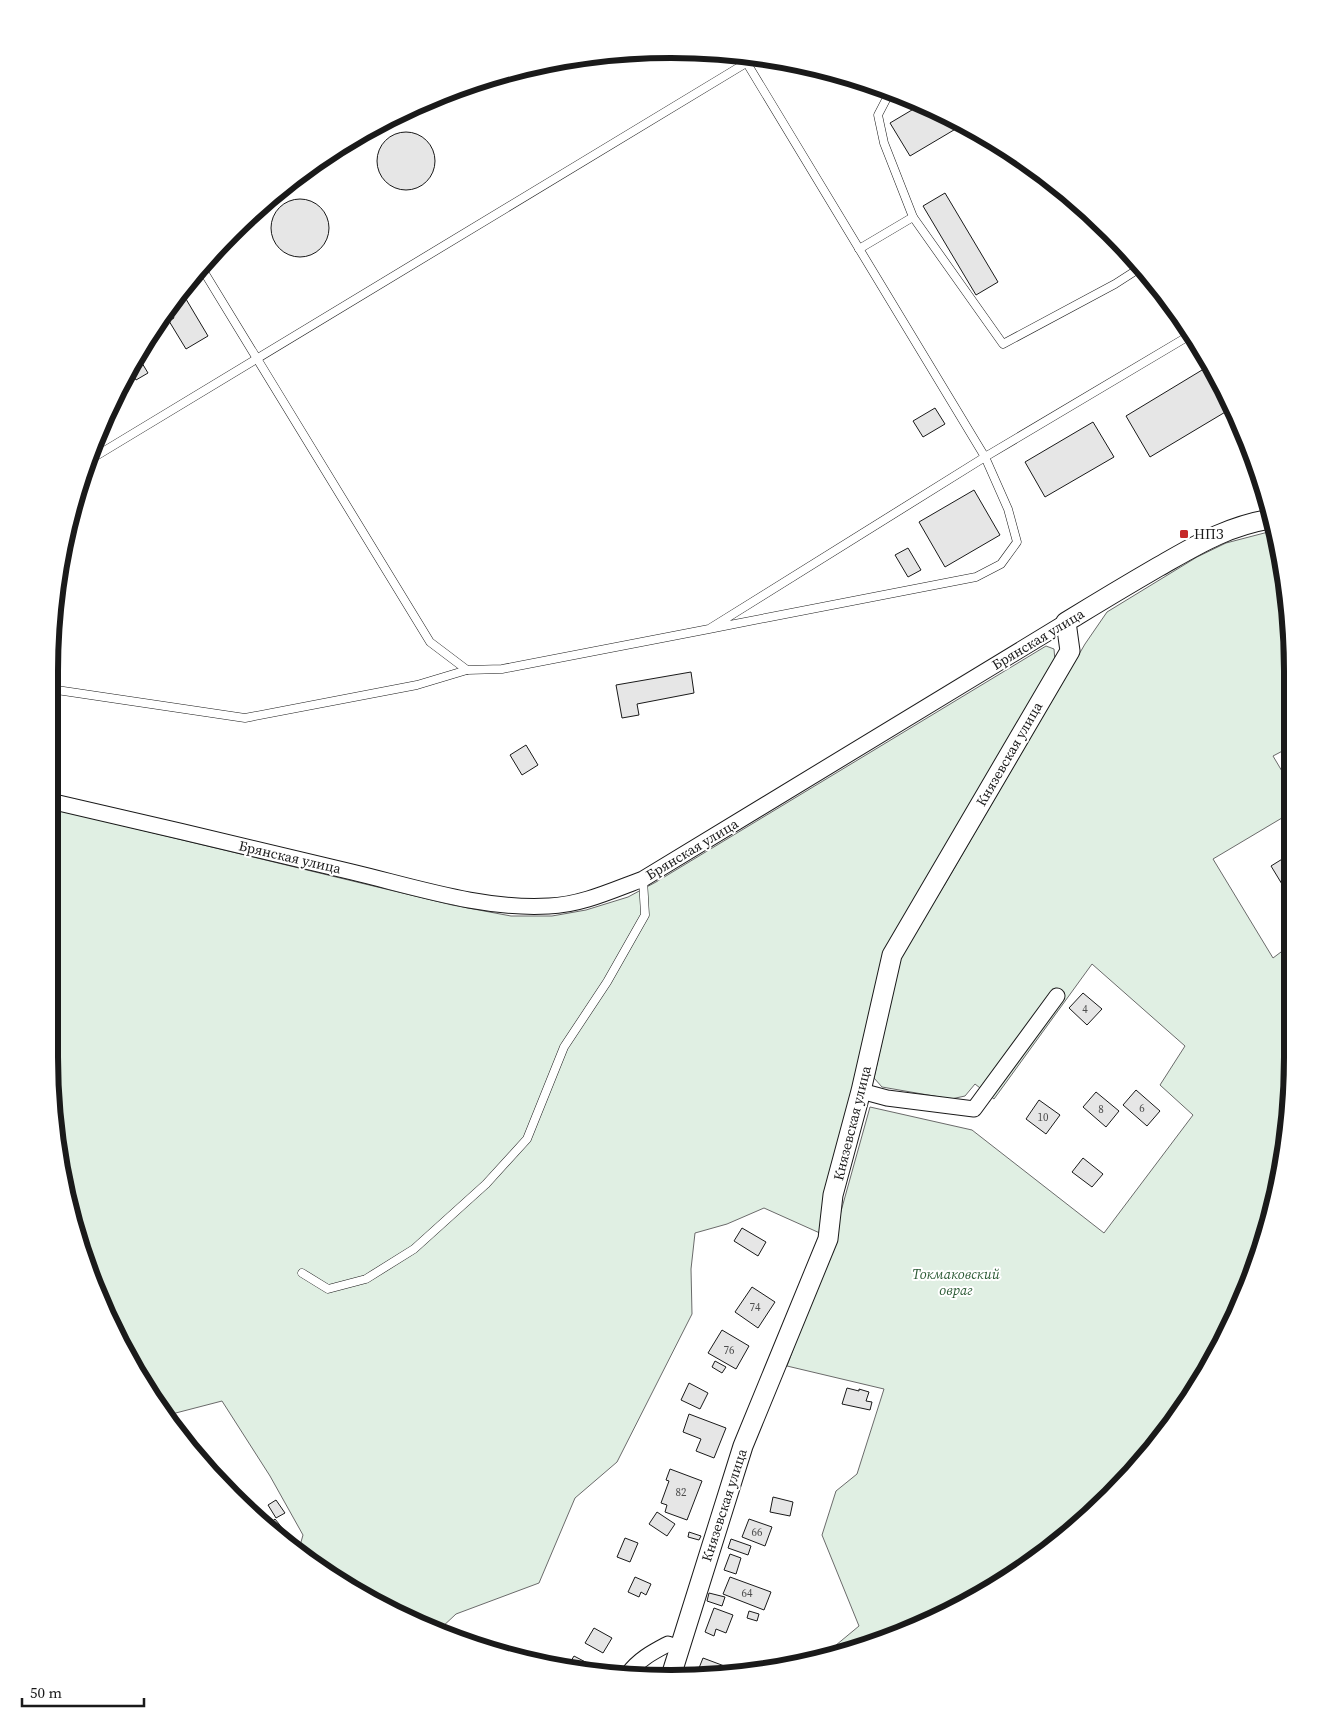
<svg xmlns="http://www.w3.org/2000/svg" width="1342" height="1728" font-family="'Source Serif 4',serif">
	<rect width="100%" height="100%" fill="#fff"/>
	<!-- green -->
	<g fill="#e0efe3" stroke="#6a6a6a">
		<polygon points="1272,531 1292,630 1292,746 1273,756 1292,788 1292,812 1213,859 1273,958 1293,943 1293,1057 1281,1178 1246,1295 1188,1403 1111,1497 982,1596 832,1658 818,1660 859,1626 822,1535 836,1491 857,1474 884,1389 787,1366 833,1240 870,1107 972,1130 1104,1233 1193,1115 1160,1085 1185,1046 1092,964 994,1099 975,1084 965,1096 951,1099 882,1087 874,1078 900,957 945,884 1085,644 1107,612 1197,557 1226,543"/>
		<polygon points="1046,646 1054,649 1055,661 884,953 822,1234 764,1208 727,1224 695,1233 691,1269 692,1314 617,1462 575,1498 539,1583 456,1614 440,1629 360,1596 299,1549 303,1535 270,1476 222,1401 168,1415 132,1368 70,1218 49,1057 50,808 452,905 511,916 552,916 586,910 628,897 656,882"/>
	</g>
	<!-- building -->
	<g fill="#e6e6e6" stroke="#1a1a1a">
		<polygon points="922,104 946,113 964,124 910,156 890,123"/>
		<circle cx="406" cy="161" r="29"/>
		<polygon points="945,193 998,282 976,295 923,206"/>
		<circle cx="300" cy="228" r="29"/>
		<polygon points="180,289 208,336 186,349 169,321 174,318 168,307"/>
		<polygon points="139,358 148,373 136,380 130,369 135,361"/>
		<polygon points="1212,364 1232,408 1150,457 1126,416"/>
		<polygon points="935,408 945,424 923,437 913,421"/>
		<polygon points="1093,422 1114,457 1045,497 1025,462"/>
		<polygon points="974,490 1000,535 945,567 919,522"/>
		<polygon points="908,548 921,570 908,577 895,555"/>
		<polygon points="691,672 694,693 637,704 639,715 622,718 616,685"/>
		<polygon points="526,745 538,765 522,775 510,755"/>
		<polygon points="1292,853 1293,891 1288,894 1271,866"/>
		<polygon points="1083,993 1102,1009 1087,1025 1069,1008"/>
		<polygon points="1136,1090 1160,1111 1147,1126 1123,1105"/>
		<polygon points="1096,1092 1119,1111 1106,1127 1083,1107"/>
		<polygon points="1039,1100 1060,1115 1046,1134 1026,1119"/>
		<polygon points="1083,1158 1103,1174 1092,1187 1072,1172"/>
		<polygon points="742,1228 766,1242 758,1256 734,1241"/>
		<polygon points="752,1287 775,1302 758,1328 735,1312"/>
		<polygon points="722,1330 749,1346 736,1369 708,1353"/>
		<polygon points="715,1361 726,1367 722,1373 712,1367"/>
		<polygon points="689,1383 708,1393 700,1409 681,1400"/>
		<polygon points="847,1388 859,1391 859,1389 869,1392 866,1401 872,1402 870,1410 842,1404"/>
		<polygon points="689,1414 726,1428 714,1458 696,1451 701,1439 683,1432"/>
		<polygon points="670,1469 702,1481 687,1520 665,1512 667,1505 661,1503 669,1481 666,1480"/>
		<polygon points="773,1497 793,1502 790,1516 770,1512"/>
		<polygon points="276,1500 285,1513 276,1518 268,1505"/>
		<polygon points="657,1512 675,1524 667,1536 649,1524"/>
		<polygon points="275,1519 287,1534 283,1537 268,1525"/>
		<polygon points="749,1519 772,1527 765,1546 742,1537"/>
		<polygon points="689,1532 701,1536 699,1540 688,1537"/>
		<polygon points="625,1538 638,1543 630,1562 617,1557"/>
		<polygon points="731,1539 751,1546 748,1555 728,1548"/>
		<polygon points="730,1554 741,1558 736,1574 724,1570"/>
		<polygon points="635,1577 651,1584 646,1595 641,1592 639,1597 628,1592"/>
		<polygon points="730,1577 771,1592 764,1610 723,1594"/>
		<polygon points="709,1593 725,1597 722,1606 707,1601"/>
		<polygon points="714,1608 733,1615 726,1633 716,1629 714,1636 705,1632"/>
		<polygon points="749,1611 759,1614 757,1621 747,1618"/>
		<polygon points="594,1628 612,1638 603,1653 585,1643"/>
		<polygon points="574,1656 595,1667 594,1669 568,1666"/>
		<polygon points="703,1658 727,1667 725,1672 703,1675 697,1673"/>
	</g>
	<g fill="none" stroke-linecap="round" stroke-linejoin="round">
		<defs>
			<g id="service">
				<polyline points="742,55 985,457 1192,334"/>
				<polyline points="890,92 878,115 884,143 913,217"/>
				<polyline points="859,249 913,217 1003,344 1115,284 1143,266"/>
				<polyline points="201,267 430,642 467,670 502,669 709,629 985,457 1008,509 1017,542 1001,564 976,577 709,629"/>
				<polyline points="86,462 756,57"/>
				<polyline points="50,689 245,718 417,685 467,670"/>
				<polyline points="302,1273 328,1289 366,1279 414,1249 486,1184 527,1139 564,1047 607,982 645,915 643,879"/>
			</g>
			<g id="minor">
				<path d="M 50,801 C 151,824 251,848 352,872 C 415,887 484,910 549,906 C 581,905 613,890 643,879 L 1066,622"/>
				<polyline points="861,1091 887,1098 974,1109 1057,996"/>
				<path d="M 628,1674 C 639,1659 653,1652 668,1644 L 680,1648"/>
			</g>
			<path id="tertiary" d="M 670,1679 L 743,1446 L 828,1239 L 833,1195 L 861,1091 L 892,955 L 1070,651 L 1066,622 C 1097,603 1127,585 1158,567 C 1197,545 1225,527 1270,519"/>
		</defs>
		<!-- service casing -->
		<use href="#service" stroke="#1a1a1a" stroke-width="9"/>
		<!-- minor casing -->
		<use href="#minor" stroke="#1a1a1a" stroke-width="17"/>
		<!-- tertiary casing -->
		<use href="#tertiary" stroke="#1a1a1a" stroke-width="21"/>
		<!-- service -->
		<use href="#service" stroke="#fff" stroke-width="8"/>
		<!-- minor -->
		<use href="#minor" stroke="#fff" stroke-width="15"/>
		<!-- tertiary -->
		<use href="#tertiary" stroke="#fff" stroke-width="19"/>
	</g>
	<!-- markers -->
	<rect fill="#c62828" stroke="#fff" stroke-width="2" x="1179" y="529" width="10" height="10" rx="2.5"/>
	<g text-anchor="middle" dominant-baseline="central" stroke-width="4" stroke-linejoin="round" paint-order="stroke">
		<!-- number labels -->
		<g font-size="11" fill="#4d4d4d">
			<text x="1085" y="1009">4</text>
			<text x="1142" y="1108">6</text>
			<text x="1101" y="1109">8</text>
			<text x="1043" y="1117">10</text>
			<text x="755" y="1307">74</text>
			<text x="729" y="1350">76</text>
			<text x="681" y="1492">82</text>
			<text x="757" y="1532">66</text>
			<text x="747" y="1593">64</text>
		</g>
		<!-- poi labels -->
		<g font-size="14" fill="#1a1a1a" stroke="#fff" text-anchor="start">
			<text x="1194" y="534">НПЗ</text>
		</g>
		<!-- street labels -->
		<g font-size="14" fill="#1a1a1a" stroke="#fff">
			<text transform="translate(1038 639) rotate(-31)">Брянская улица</text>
			<text transform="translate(1009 754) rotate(-60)">Князевская улица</text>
			<text transform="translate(692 849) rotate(-31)">Брянская улица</text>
			<text transform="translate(290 857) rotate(13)">Брянская улица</text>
			<text transform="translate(852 1123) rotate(-76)">Князевская улица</text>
			<text transform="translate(724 1505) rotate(-72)">Князевская улица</text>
		</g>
		<!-- park labels -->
		<g font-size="14" font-style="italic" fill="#2b5a34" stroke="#fff">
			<text x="956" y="1274">Токмаковский<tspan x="956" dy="16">овраг</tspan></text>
		</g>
	</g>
	<!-- crop -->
	<path d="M0 0H1342V1728H0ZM671 58H671A613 613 0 0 1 1284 671V1057A613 613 0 0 1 671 1670H671A613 613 0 0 1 58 1057V671A613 613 0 0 1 671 58Z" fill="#fff" fill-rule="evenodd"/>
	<path fill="none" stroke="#1a1a1a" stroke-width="6" d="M671 58H671A613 613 0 0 1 1284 671V1057A613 613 0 0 1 671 1670H671A613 613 0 0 1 58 1057V671A613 613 0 0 1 671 58Z"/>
	<!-- scale -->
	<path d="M22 1698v8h122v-8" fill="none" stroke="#1a1a1a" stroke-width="2.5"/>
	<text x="30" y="1698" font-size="15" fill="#1a1a1a" stroke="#ffffff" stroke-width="4" paint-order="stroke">50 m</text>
</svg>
